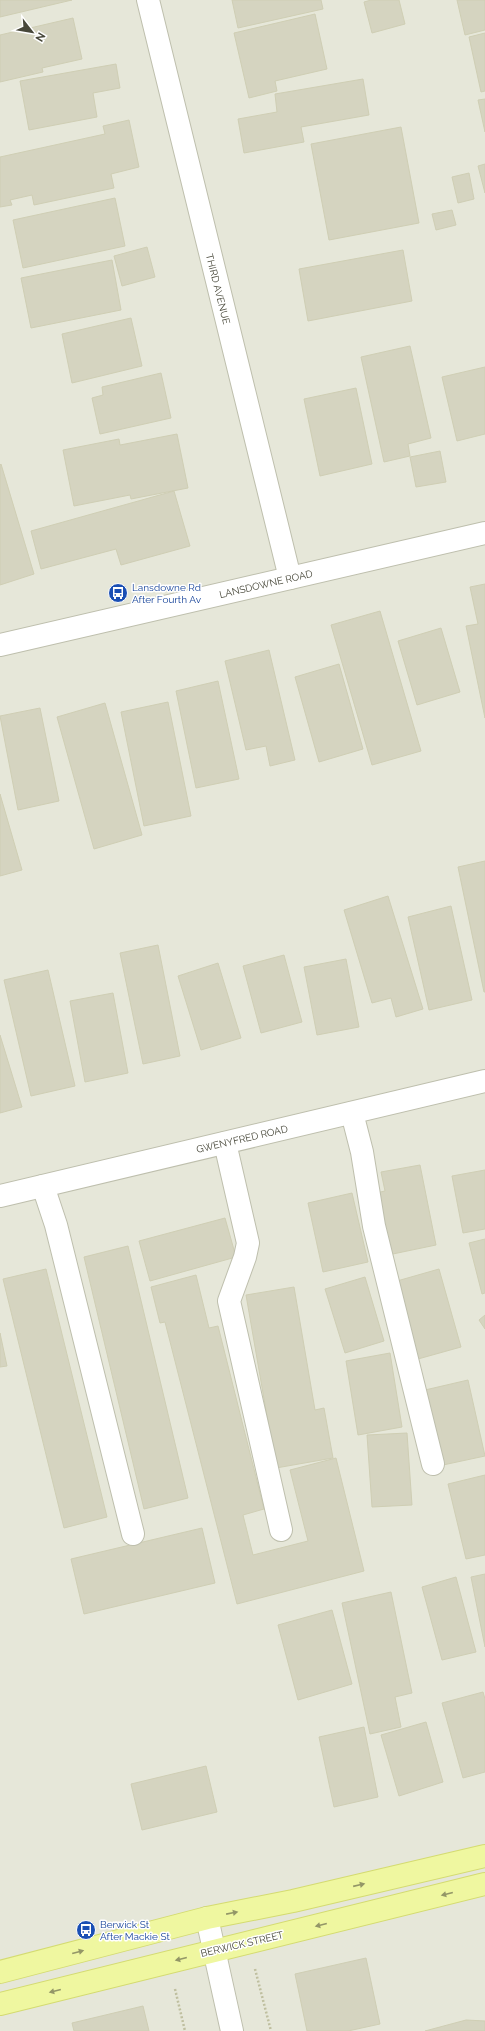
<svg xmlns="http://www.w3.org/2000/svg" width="485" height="2031" font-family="Raleway,sans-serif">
	<rect width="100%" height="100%" fill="#f3f4ea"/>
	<!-- residential -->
	<rect fill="#e6e7d9" x="0" y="0" width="485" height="2031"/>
	<!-- building -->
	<g fill="#d5d4c0" stroke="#cfceb4">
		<polygon points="0,0 72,0 0,17"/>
		<polygon points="232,0 321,0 323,9 238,28"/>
		<polygon points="371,0 399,0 405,24 372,33 364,2"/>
		<polygon points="457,0 485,0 485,30 465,35"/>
		<polygon points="315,14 327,69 275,81 277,91 249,98 234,33"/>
		<polygon points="73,18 82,59 42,68 43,72 0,82 0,35"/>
		<polygon points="485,33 485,91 481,92 469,37"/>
		<polygon points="116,64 120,88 93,93 97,117 29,130 20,81"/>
		<polygon points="363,79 369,115 301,127 304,142 244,153 238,119 277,112 275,94"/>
		<polygon points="485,99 485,132 478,100"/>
		<polygon points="129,120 139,167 111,174 114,188 34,205 32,195 10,200 12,205 0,207 0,157 105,134 103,126"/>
		<polygon points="401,127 419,223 329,240 311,144"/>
		<polygon points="485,164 485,193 478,166"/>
		<polygon points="469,173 474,199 458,203 452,177"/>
		<polygon points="115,198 125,246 23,268 13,220"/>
		<polygon points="452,210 456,225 436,230 432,214"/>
		<polygon points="147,247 155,277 122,286 114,256"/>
		<polygon points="403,250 412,301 308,321 299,269"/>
		<polygon points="112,260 121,310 31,328 21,278"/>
		<polygon points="131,318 142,366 72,383 62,334"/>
		<polygon points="410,346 431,438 408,444 410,456 384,462 361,357"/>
		<polygon points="485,367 485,434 457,441 442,377"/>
		<polygon points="161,373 171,418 100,434 92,398 103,395 102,387"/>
		<polygon points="356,388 372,464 320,476 304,399"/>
		<polygon points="177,434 188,488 131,499 130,495 74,506 63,450 119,439 120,445"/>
		<polygon points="440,451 446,482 416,487 410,457"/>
		<polygon points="1,464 34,574 0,585 0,465"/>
		<polygon points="174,491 190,546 121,565 116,549 41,569 31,531"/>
		<polygon points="485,584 485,718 466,626 478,624 470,587"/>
		<polygon points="380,611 421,751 372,765 331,625"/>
		<polygon points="441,628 460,692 417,705 398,641"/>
		<polygon points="269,650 295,760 270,766 266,746 246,750 225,661"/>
		<polygon points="339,664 363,749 319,762 295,677"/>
		<polygon points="218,681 239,779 196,788 176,691"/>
		<polygon points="168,702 191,816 144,826 121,712"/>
		<polygon points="105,703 142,835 94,849 57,717"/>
		<polygon points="40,708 59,801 18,810 0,716"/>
		<polygon points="0,794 22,870 0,876"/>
		<polygon points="485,861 485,992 484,992 458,867"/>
		<polygon points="388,896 423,1009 396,1017 391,998 372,1003 344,910"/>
		<polygon points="451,906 472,1000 429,1010 408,917"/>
		<polygon points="158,945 180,1056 143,1064 120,953"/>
		<polygon points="284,955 302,1022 261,1033 243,966"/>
		<polygon points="346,959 359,1027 317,1035 304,967"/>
		<polygon points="218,963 241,1038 201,1050 178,976"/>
		<polygon points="48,970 75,1086 31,1096 4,980"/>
		<polygon points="113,993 128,1073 85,1082 70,1001"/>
		<polygon points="0,1035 22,1107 0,1113"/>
		<polygon points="420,1165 436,1245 388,1255 376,1193 385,1191 381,1172"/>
		<polygon points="485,1170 485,1229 463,1233 452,1176"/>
		<polygon points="352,1193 368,1262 323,1272 308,1203"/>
		<polygon points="225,1218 236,1257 150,1281 139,1241"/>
		<polygon points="485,1239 485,1293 482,1294 469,1243"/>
		<polygon points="128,1246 188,1498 144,1509 84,1257"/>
		<polygon points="46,1269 107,1517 64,1528 3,1279"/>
		<polygon points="439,1269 461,1347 418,1359 397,1281"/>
		<polygon points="196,1275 209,1328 218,1326 264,1509 243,1515 253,1555 308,1541 290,1470 336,1458 364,1571 237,1604 165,1322 160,1323 151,1287"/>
		<polygon points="365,1277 384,1341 345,1353 325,1289"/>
		<polygon points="294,1287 315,1410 324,1408 333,1458 276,1468 246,1295"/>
		<polygon points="485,1315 485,1329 479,1320"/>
		<polygon points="0,1333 7,1366 0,1367"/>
		<polygon points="390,1353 402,1427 358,1435 346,1361"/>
		<polygon points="468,1380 485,1456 443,1465 425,1390"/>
		<polygon points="407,1433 412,1505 372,1507 367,1435"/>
		<polygon points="485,1475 485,1555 466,1559 448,1484"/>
		<polygon points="202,1528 215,1583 84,1614 71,1559"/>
		<polygon points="485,1574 485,1647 471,1577"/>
		<polygon points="456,1577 476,1652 442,1660 422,1587"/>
		<polygon points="391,1592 412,1693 395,1697 401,1727 370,1734 342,1603"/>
		<polygon points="332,1610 352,1684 298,1700 278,1625"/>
		<polygon points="483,1692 485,1699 485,1772 463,1778 442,1703"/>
		<polygon points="426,1722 443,1782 399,1796 381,1735"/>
		<polygon points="364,1727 378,1797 334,1807 319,1737"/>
		<polygon points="206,1766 217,1812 142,1830 131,1784"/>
		<polygon points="366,1958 380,2024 348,2031 307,2031 295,1974"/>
		<polygon points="143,2006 149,2031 74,2031 72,2023"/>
		<polygon points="466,2020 485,2021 485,2031 425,2031"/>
	</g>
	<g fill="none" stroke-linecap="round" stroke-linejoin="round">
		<defs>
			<g id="minor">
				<polyline points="148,0 290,578"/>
				<polyline points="0,645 485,533"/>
				<polyline points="352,1113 362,1152 374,1226 433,1464"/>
				<polyline points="225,1143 248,1243 245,1257 229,1301 281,1530"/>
				<polyline points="43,1186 56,1225 133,1534"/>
				<polyline points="0,1196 485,1081"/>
				<polyline points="207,1918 232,2031"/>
			</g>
			<g id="major">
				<polyline points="0,1972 207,1918 293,1901 485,1856"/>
				<polyline points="0,2004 485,1884"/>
			</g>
		</defs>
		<!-- minor casing -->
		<use href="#minor" stroke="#bebfad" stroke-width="24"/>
		<!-- major casing -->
		<use href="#major" stroke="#d4db71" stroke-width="24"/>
		<!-- path -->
		<g stroke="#bfbf9f" stroke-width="2.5" stroke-dasharray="2 2" stroke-linecap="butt">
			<polyline points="255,1969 271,2031"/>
			<polyline points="175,1989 185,2031"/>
		</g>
		<!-- minor -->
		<use href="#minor" stroke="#fff" stroke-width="22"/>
		<!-- major -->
		<use href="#major" stroke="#eff7a0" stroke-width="22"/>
	</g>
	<!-- one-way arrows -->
	<defs><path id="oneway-solid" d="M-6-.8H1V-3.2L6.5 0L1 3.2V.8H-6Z"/></defs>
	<g fill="#939667">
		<use href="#oneway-solid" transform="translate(359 1885) rotate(-13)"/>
		<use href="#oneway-solid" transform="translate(447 1894) rotate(166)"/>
		<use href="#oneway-solid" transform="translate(232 1913) rotate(-11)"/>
		<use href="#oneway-solid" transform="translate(321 1925) rotate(166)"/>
		<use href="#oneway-solid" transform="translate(78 1952) rotate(-15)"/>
		<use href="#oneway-solid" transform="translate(181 1959) rotate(166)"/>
		<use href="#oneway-solid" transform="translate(55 1991) rotate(166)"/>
	</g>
	<!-- icons -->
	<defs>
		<symbol id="bus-disc" viewBox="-11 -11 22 22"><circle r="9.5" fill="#1a4fb4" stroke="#fff"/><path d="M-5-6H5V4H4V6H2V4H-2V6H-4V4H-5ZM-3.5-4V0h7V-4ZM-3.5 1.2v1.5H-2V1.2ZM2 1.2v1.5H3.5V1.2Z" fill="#fff"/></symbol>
	</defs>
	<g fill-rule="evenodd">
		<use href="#bus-disc" x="107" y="582" width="22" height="22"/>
		<use href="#bus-disc" x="75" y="1919" width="22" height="22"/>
	</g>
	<g text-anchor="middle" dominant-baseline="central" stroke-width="3" stroke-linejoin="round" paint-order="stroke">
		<!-- street labels -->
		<g font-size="10" fill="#474739" stroke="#fff">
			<text transform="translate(218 289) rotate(76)">THIRD AVENUE</text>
			<text transform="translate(266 584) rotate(-13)">LANSDOWNE ROAD</text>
			<text transform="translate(242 1139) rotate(-13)">GWENYFRED ROAD</text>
			<text transform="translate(242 1944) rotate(-13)">BERWICK STREET</text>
		</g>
		<!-- transit labels -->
		<g font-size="10" fill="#164399" stroke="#fff" text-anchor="start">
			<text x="132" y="587">Lansdowne Rd<tspan x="132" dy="12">After Fourth Av</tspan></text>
			<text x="100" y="1924">Berwick St<tspan x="100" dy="12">After Mackie St</tspan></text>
		</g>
	</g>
	<!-- north arrow -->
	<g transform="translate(32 32) rotate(121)" stroke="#ffffff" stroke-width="3" paint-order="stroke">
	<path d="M0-3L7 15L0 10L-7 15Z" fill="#474739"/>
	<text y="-6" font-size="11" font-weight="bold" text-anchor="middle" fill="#474739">N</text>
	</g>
</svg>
